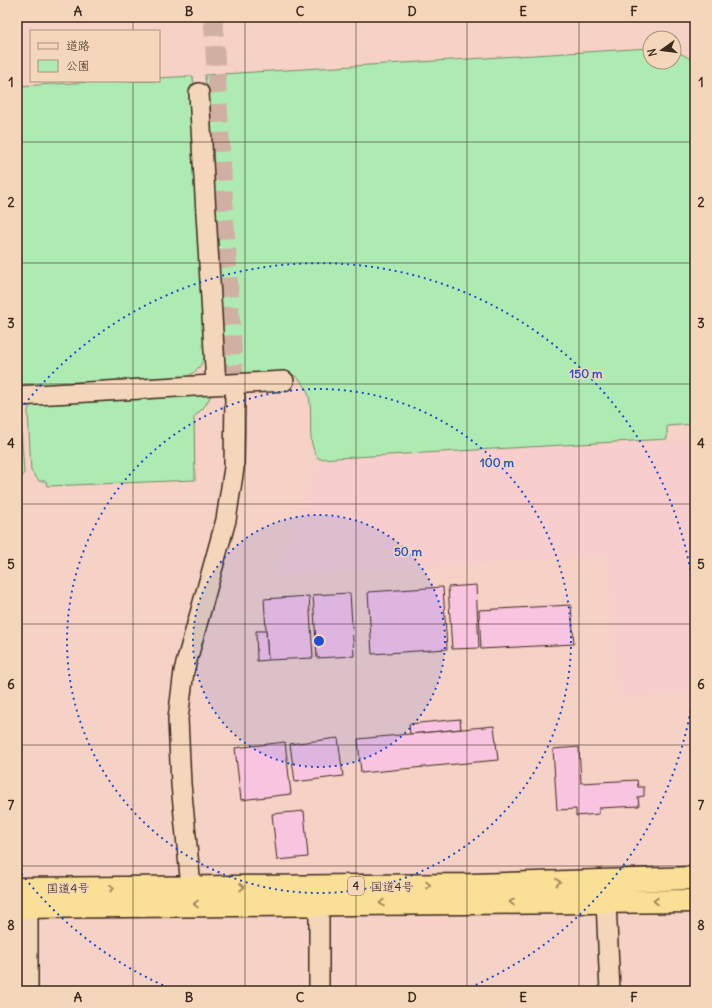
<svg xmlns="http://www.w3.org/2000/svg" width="712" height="1008" font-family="Delius,'Klee One',sans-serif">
	<rect width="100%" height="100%" fill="#f6d1c5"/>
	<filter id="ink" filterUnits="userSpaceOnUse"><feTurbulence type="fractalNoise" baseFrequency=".025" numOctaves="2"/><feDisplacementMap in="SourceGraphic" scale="8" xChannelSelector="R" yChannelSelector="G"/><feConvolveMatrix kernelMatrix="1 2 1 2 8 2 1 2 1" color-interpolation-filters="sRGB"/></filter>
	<g filter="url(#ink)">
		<!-- built -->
		<polygon fill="#f7cdcd" points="695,440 695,692 618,696 609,555 274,576 320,460"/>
		<!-- green -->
		<g fill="#aeebb2" stroke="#748a68">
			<path d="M 650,48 L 650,62 L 674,62 L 674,50 L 689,58 L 695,64 L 695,424 L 667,426 L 667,439 L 319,459 C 301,438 321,401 300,380 C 280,359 244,391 224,361 L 205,75 Z"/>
			<path d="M 193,76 L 207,349 C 204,363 198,371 185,378 L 17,389 L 17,86 L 112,81 L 159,81 L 159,78 Z"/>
			<polygon points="214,390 205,406 194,417 195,480 47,486 46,481 39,481 31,471 28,410 32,403"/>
			<polygon points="17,406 20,412 24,473 21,478 17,480"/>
		</g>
		<!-- building -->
		<g fill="#f9c4e0" stroke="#3b2a1e">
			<polygon points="476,585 479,648 452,649 448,587"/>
			<polygon points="443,587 447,649 372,654 368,592"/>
			<polygon points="350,593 354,656 317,658 313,595"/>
			<polygon points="309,596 313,658 268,660 264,599"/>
			<polygon points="571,605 574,644 481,649 479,610"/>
			<polygon points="256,631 266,631 268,660 257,661"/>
			<polygon points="460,719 461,729 410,734 409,724"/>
			<polygon points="494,726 498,760 361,773 358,739"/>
			<polygon points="338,738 343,776 295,782 290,744"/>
			<polygon points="285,742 291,794 241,800 235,748"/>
			<polygon points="579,747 581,783 637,780 638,787 644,787 644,796 638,797 639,806 599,808 599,814 576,816 576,809 557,810 553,749"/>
			<polygon points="304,811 308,857 277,860 272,814"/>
		</g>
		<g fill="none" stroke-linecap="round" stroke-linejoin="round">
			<!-- minor-tunnel -->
			<polyline stroke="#d1b0a4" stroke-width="19" stroke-dasharray="19 10" stroke-linecap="butt" points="213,17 235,397"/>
			<defs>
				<g id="minor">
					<polyline points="199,93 216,384"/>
					<polyline points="17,396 284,381"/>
					<polyline points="191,887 181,784 178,719 184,671 226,520 234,468 235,397"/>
					<polyline points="606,901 610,991"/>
					<polyline points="28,991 28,907"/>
					<polyline points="319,991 319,903"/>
				</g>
				<g id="highway">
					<polyline points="17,889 472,885 695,878"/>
					<polyline points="17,907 695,901"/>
				</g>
			</defs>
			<!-- minor casing -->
			<use href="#minor" stroke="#3b2a1e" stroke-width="22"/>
			<!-- highway casing -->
			<use href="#highway" stroke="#3b2a1e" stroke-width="25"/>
			<!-- minor -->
			<use href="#minor" stroke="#f4d7ba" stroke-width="19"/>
			<!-- highway -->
			<use href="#highway" stroke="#fadf96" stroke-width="22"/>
		</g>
		<!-- one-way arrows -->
		<defs><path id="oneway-chevron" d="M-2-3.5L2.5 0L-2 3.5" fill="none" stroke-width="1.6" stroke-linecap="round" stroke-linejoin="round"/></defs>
		<g stroke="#9a845a">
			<use href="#oneway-chevron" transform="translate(558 882) rotate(-2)"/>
			<use href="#oneway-chevron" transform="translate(428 885)"/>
			<use href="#oneway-chevron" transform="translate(242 887)"/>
			<use href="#oneway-chevron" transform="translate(112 888) rotate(-1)"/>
			<use href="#oneway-chevron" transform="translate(656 901) rotate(180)"/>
			<use href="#oneway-chevron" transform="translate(512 902) rotate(180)"/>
			<use href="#oneway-chevron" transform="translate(382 903) rotate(180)"/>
			<use href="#oneway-chevron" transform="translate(196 904) rotate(180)"/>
		</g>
	</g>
	<!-- grid -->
	<path fill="none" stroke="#3b2a1e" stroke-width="1" stroke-opacity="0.55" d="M 133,17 L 133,31M 245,17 L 245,991M 356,17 L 356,991M 467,17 L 467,991M 579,17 L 579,991M 133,81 L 133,991M 17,142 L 695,142M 17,263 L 695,263M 17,384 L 695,384M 17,504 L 695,504M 17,624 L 695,624M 17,745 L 695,745M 17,866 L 695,866"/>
	<!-- distance rings -->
	<circle cx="319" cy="641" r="126" fill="#1d4ed8" fill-opacity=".12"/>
	<g fill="none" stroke="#1d4ed8" stroke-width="2" stroke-dasharray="2 4">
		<circle cx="319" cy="641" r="126"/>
		<circle cx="319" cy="641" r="252"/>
		<path d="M695 681A378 378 0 0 1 464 990M174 990A378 378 0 0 1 17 868M17 414A378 378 0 0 1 695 601"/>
	</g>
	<g text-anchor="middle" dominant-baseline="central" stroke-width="3" stroke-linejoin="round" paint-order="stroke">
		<!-- shield labels -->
		<rect fill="#f4d7ba" stroke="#725e4d" stroke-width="1" x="348" y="877" width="16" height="18" rx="3"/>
		<g font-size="11" font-weight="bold" fill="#3b2a1e">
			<text x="356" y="886">4</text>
		</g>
		<!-- street labels -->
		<g font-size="12" fill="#3b2a1e" stroke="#f4d7ba">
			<text x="392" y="886">国道4号</text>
			<text transform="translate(68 888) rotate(-1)">国道4号</text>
		</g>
	</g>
	<circle cx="319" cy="641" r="6" fill="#1d4ed8" stroke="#f4d7ba" stroke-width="2"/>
	<g font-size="12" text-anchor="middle" font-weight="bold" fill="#1d4ed8" stroke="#f4d7ba" stroke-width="3" stroke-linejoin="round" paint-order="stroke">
		<text x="586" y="378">150 m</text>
		<text x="497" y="467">100 m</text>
		<text x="408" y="556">50 m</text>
	</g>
	<!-- margin -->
	<rect width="712" height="1008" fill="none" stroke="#f4d7ba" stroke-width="44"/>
	<!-- legend -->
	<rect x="30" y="30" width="130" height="52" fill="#f4d7ba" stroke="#aa927c"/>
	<rect x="38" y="43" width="20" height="6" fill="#f4d7ba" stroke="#aa927c"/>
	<text x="66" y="50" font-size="12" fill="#3b2a1e">道路</text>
	<rect x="38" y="60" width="20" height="12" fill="#aeebb2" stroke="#aa927c"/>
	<text x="66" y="70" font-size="12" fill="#3b2a1e">公園</text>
	<!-- north arrow -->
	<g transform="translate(662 50) rotate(256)"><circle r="19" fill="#f4d7ba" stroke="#aa927c"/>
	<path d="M0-3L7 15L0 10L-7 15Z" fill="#3b2a1e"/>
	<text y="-6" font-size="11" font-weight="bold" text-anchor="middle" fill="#3b2a1e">N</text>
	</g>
	<rect x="22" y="22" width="668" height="964" fill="none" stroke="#3b2a1e" stroke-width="1.5"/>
	<g font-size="13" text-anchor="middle" font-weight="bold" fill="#3b2a1e">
		<text x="78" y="16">A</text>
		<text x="189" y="16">B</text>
		<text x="300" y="16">C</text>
		<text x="412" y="16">D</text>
		<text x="523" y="16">E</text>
		<text x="634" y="16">F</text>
		<text x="11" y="87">1</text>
		<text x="701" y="87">1</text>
		<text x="11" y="207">2</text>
		<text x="701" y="207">2</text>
		<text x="11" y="328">3</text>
		<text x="701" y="328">3</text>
		<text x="11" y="448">4</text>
		<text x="701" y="448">4</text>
		<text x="11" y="569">5</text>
		<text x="701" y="569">5</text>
		<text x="11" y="689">6</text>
		<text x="701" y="689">6</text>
		<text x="11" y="810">7</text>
		<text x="701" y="810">7</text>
		<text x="11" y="930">8</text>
		<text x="701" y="930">8</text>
		<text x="78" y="1002">A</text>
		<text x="189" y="1002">B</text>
		<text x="300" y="1002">C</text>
		<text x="412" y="1002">D</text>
		<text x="523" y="1002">E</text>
		<text x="634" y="1002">F</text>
	</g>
</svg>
